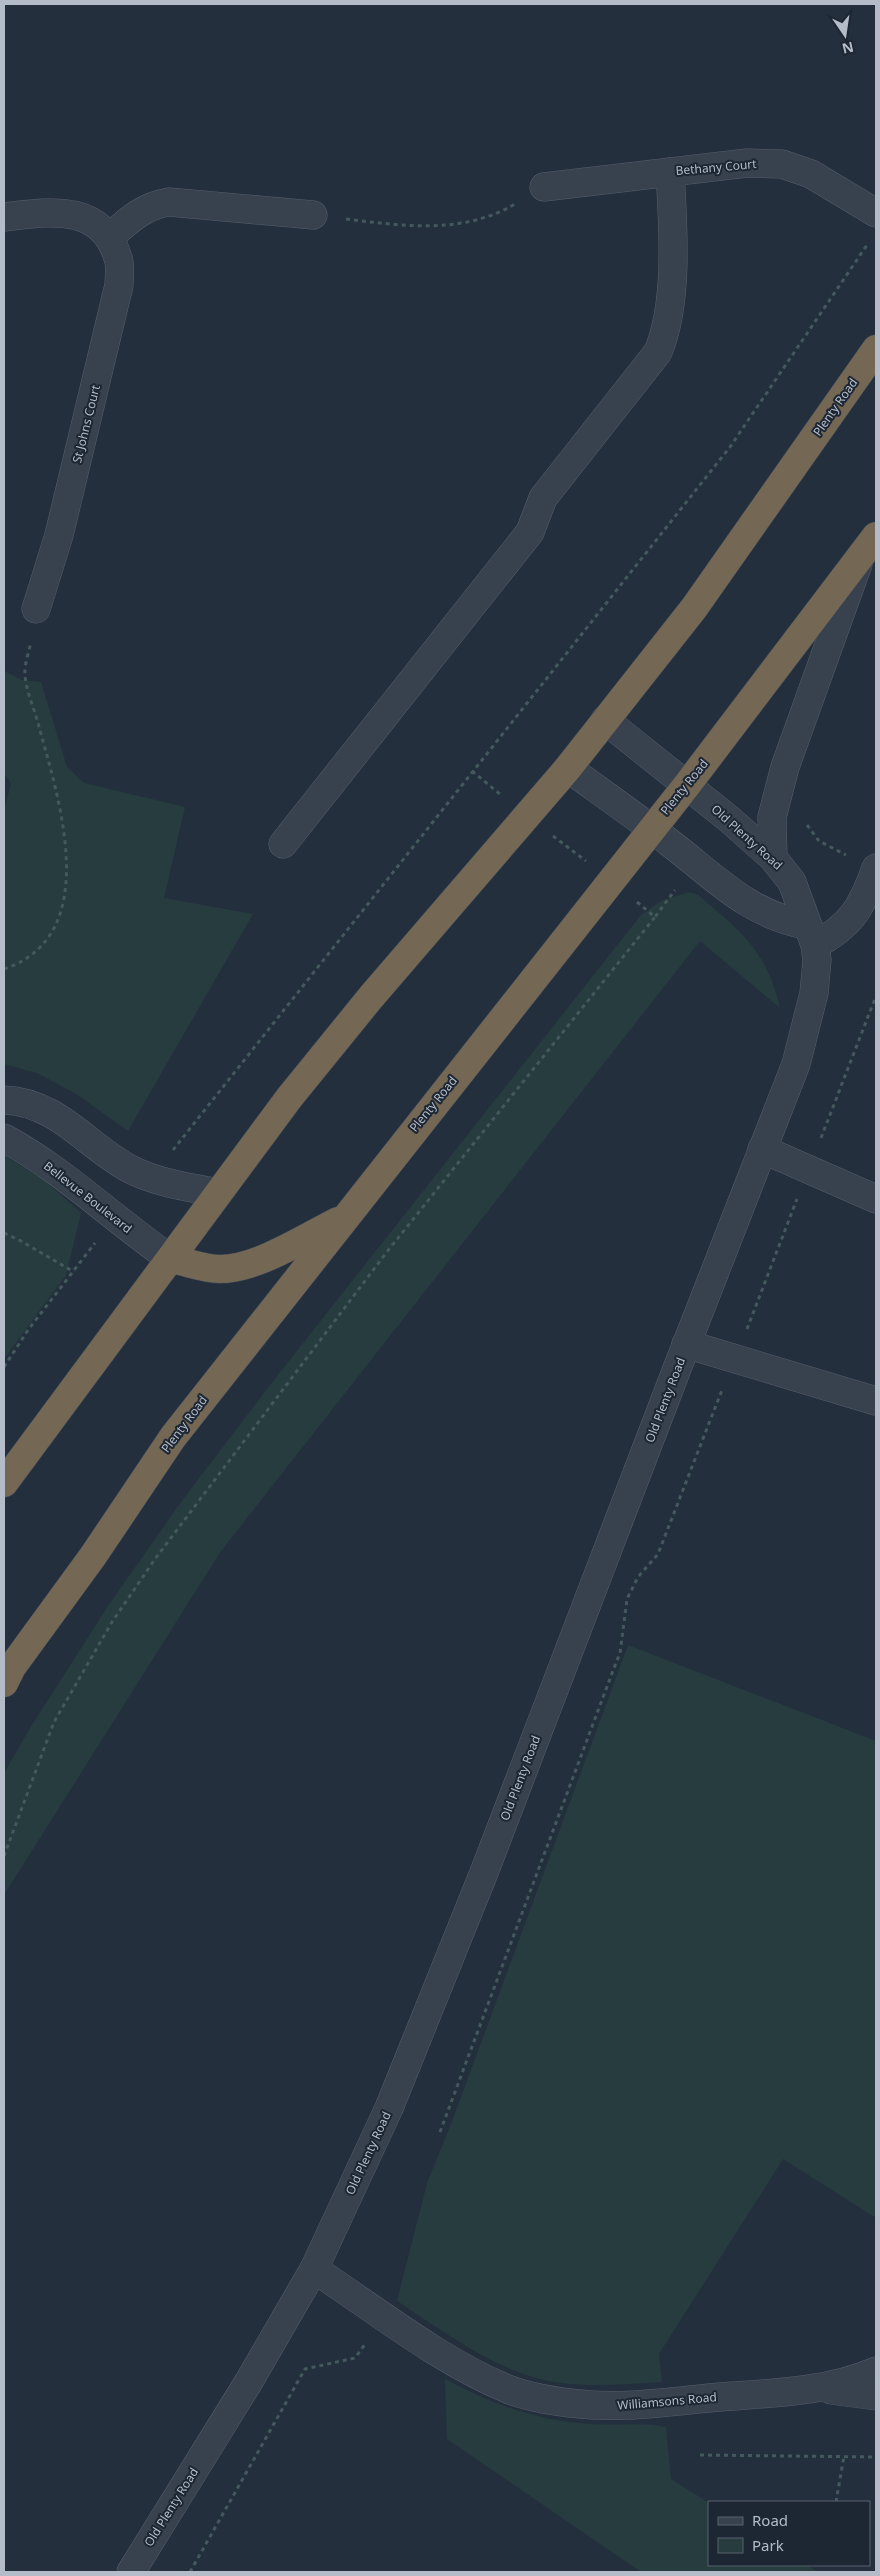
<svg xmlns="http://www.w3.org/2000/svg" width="880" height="2576" font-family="'Noto Sans',sans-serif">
	<rect width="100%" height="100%" fill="#242f3e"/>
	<!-- green -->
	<g fill="#263c3f">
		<polygon points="4,671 22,680 41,682 67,767 84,783 185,807 164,898 253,914 128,1131 78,1095 37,1073 4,1064 4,810 11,783 4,773"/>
		<path d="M 689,892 L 698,895 C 741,931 767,951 780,1008 L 700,941 L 221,1551 L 4,1895 L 4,1773 L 30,1728 L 108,1606 L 181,1502 L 270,1385 L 641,915 L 663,900 Z"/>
		<polygon points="4,1155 43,1179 81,1213 66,1275 4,1359"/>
		<path d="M 628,1645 L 876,1741 L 876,2218 L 783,2159 L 659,2354 L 662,2382 C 622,2384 580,2389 540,2379 C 487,2365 443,2331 397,2301 L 427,2183 L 451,2124 Z"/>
		<path d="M 445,2379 C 491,2404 538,2421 590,2424 C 616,2426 640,2422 666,2427 L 671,2479 L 709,2503 L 709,2565 L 807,2565 L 818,2572 L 641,2572 L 447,2439 Z"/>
	</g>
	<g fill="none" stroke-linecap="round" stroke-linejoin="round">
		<defs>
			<g id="minor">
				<polyline points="544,187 747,163 782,164 811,174 876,213"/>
				<path d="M 4,217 C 49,212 101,202 118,258 C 121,266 119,277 119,285 L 59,535 L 36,609"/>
				<path d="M 109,238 C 128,221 143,206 169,202 L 313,215"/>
				<path d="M 568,768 C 602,793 637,817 670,843 C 716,878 748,914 806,925"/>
				<path d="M 283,844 L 530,532 L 543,498 L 658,352 C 679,302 673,225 670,172"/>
				<polyline points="773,858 772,817 785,767 858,564"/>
				<path d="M 815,945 C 852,925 862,907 876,868"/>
				<path d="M 4,1100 C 59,1102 88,1148 132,1170 C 158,1183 190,1187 217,1193"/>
				<path d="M 4,1138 C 65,1171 114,1220 171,1259"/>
				<polyline points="762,1149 876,1199"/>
				<polyline points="686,1344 876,1401"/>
				<path d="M 314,2269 C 376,2310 441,2362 510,2390 C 532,2398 558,2402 580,2404 C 627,2409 674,2401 720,2397 C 773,2393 827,2392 876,2371"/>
				<polyline points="831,2390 876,2396"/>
				<polyline points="131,2572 248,2383 314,2269 389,2108 485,1870 678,1366 796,1064 814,993 817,960 815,945 792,882 773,858 729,819 605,720"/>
			</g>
			<g id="highway">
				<path d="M 171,1259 C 187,1262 204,1269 220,1269 C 257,1269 304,1238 338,1221"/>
				<polyline points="4,1483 289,1098 371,997 568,768 694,608 876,349"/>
				<polyline points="4,1683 12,1667 93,1556 173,1437 687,785 876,536"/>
			</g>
		</defs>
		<!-- minor casing -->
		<use href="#minor" stroke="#565f6c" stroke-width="29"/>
		<!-- highway casing -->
		<use href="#highway" stroke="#434c59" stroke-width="29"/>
		<!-- path -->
		<g stroke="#44595c" stroke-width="3" stroke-dasharray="4 4" stroke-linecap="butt">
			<path d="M 346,219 C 404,226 462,235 515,204"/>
			<polyline points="472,771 501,795"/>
			<polyline points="807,825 819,841 846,855"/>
			<polyline points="553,836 586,861"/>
			<polyline points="637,902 655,917 675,890"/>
			<path d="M 4,969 C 105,935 58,797 38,723 C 34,708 26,691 25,675 C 24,665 29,652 31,642"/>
			<polyline points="821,1138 876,996"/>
			<polyline points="173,1150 730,447 867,245"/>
			<polyline points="4,1233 21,1241 74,1272"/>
			<polyline points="747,1329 797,1199"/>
			<polyline points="4,1367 28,1330 95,1243"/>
			<polyline points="4,1856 54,1722 112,1622 155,1559 386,1253 655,917"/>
			<polyline points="440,2132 614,1668 620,1653 627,1599 638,1577 658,1554 722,1390"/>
			<polyline points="700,2455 876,2457"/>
			<polyline points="836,2502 844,2456"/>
			<polyline points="190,2572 305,2369 355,2358 366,2343"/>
		</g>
		<!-- minor -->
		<use href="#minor" stroke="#38414e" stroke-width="28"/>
		<!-- highway -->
		<use href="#highway" stroke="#746855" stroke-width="28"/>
	</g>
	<g text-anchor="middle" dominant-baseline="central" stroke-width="4" stroke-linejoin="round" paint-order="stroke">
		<!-- street labels -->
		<g font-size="12" fill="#b4bcc9" stroke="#1d2633">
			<text transform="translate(716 167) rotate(-5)">Bethany Court</text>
			<text transform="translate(835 407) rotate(-55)">Plenty Road</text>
			<text transform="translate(86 424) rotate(-76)">St Johns Court</text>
			<text transform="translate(684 787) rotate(-51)">Plenty Road</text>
			<text transform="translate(747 837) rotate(42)">Old Plenty Road</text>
			<text transform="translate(433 1104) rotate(-51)">Plenty Road</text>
			<text transform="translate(88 1197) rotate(38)">Bellevue Boulevard</text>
			<text transform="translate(665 1400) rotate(-69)">Old Plenty Road</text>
			<text transform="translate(184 1424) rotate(-53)">Plenty Road</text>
			<text transform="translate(520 1778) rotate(-69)">Old Plenty Road</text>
			<text transform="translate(368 2153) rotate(-65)">Old Plenty Road</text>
			<text transform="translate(667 2401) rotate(-5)">Williamsons Road</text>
			<text transform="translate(171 2507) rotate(-58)">Old Plenty Road</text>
		</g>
	</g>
	<!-- border -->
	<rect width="880" height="2576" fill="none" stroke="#b4bcc9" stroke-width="10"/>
	<!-- legend -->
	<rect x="708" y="2501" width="162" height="65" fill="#1d2633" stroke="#59626f"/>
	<rect x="718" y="2517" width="25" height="8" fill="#38414e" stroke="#59626f"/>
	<text x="752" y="2526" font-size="15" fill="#b4bcc9">Road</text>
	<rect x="718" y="2538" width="25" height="15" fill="#263c3f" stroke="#59626f"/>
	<text x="752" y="2551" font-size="15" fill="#b4bcc9">Park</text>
	<!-- north arrow -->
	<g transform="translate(845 35) rotate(167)" stroke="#1d2633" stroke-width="4" paint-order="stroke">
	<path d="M0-4L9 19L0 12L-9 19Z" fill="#b4bcc9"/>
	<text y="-8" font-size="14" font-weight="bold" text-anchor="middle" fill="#b4bcc9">N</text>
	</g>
</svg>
